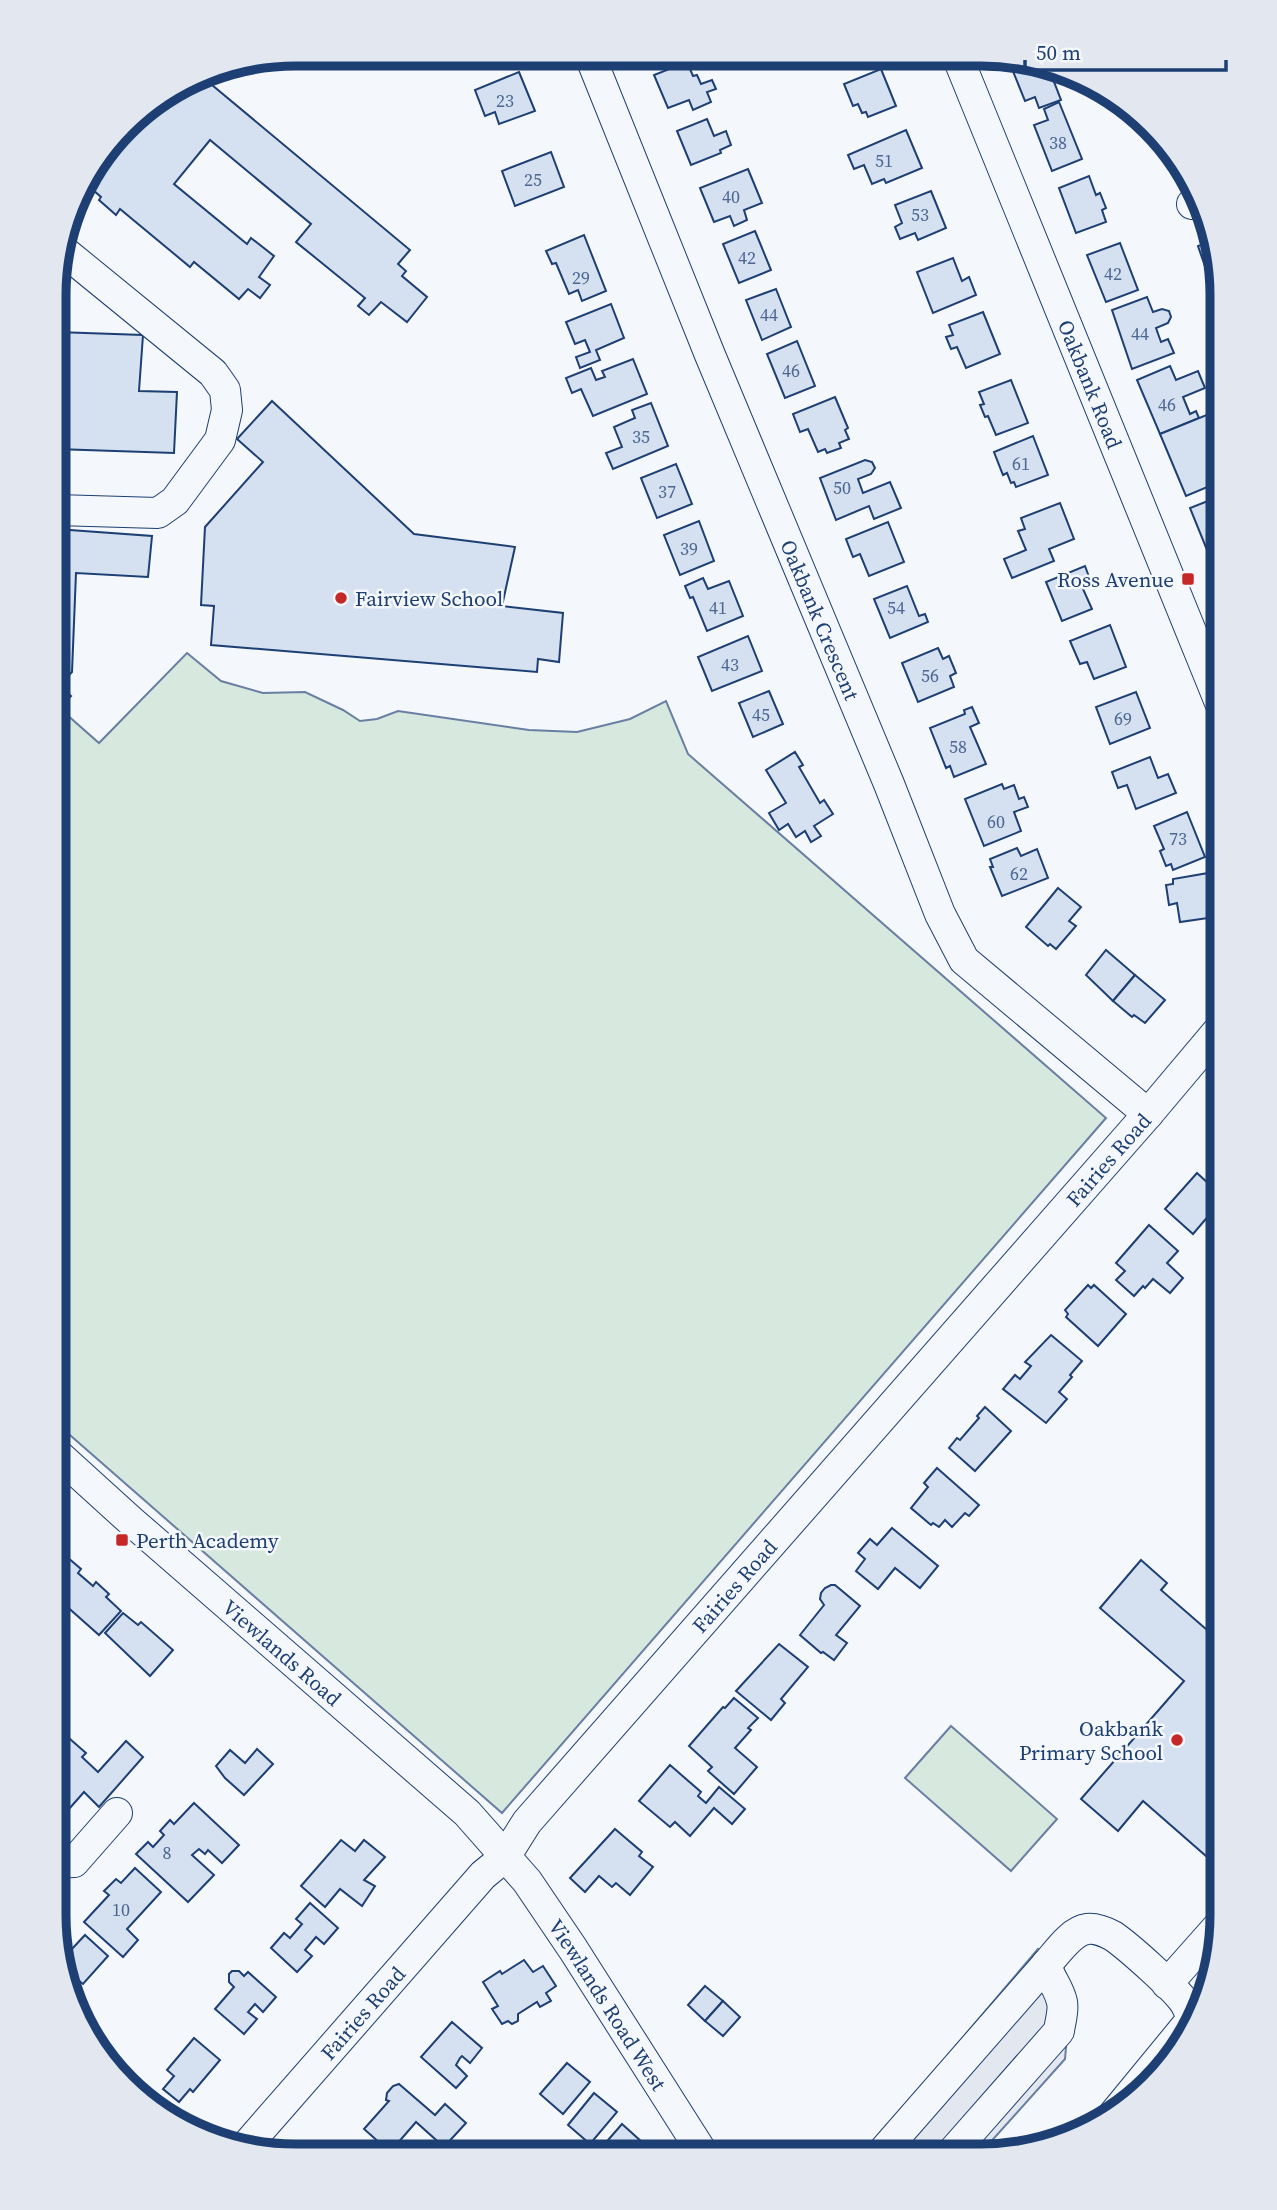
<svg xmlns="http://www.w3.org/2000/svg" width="1277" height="2210" font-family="'Source Serif 4',serif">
	<rect width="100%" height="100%" fill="#f4f7fb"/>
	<!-- green -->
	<g fill="#d7e8df" stroke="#687fa3" stroke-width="2">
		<polygon points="187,653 221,681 263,693 305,692 343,710 360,721 377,719 398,711 529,730 577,732 630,719 666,701 688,754 1106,1118 502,1813 55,1422 56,725 66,714 99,743"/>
		<polygon points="951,1726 1057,1819 1011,1871 905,1778"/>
	</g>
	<!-- parking -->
	<polygon fill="#e3e8f0" stroke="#687fa3" stroke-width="2" points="1038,1949 1070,2000 1065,2059 978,2156 863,2155"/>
	<!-- building -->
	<g fill="#d5e0f0" stroke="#1d3f73" stroke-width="2">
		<polygon points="1008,59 1028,59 1049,69 1061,100 1039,108 1035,97 1025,101"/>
		<polygon points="687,62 693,76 697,75 701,84 712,80 716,89 707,92 711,102 693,110 689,100 668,108 654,75"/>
		<polygon points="881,69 896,106 868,117 866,112 862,113 858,104 853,106 844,84"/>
		<polygon points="519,72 535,111 499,124 495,112 485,116 475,90"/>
		<polygon points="200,75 410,250 398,264 406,271 402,276 427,297 407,322 381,302 369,315 358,306 365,298 296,242 311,224 210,140 174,184 247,244 251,238 274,256 259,277 270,285 260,298 248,289 239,299 194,262 190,267 120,209 116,215 99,200 101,197 84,182 118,138 123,142 152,104"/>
		<polygon points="1059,102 1082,159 1052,171 1034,125 1048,120 1044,109"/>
		<polygon points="707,119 714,136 726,131 731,145 720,150 721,153 691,165 677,131"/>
		<polygon points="906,130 922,168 886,183 884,179 872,184 864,165 854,169 848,155"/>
		<polygon points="551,152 564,187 515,206 502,171"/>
		<polygon points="748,169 762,203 744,210 747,220 734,226 730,216 714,222 700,188"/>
		<polygon points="1089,176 1096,195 1100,193 1106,208 1102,210 1106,222 1076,233 1059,188"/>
		<polygon points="931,191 946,228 918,240 915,233 900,239 895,227 902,223 895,205"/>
		<polygon points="755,231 771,270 739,283 723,244"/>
		<polygon points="584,235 606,291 582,301 578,290 569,294 556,263 552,264 546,251"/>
		<polygon points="1214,240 1219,274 1209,278 1198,246"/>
		<polygon points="1120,243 1138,290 1106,302 1087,255"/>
		<polygon points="953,258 962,281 969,277 976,295 933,313 917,272"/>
		<polygon points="776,289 791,327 762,340 746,300"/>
		<polygon points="1147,297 1153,312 1162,309 1169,311 1171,317 1168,323 1156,328 1161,342 1168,339 1174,353 1132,369 1112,310"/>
		<polygon points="611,304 624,338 596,350 600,360 580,368 576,357 590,352 585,340 575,344 566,322"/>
		<polygon points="983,312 1000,354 966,368 957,347 951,349 946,337 953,335 949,325"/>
		<polygon points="56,332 143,335 139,391 177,392 174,453 56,449"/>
		<polygon points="797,341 815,386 785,398 767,354"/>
		<polygon points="633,359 647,394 593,416 581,389 572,393 566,378 591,368 596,380 605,377 602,371"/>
		<polygon points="1170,366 1176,380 1198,371 1205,388 1183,397 1190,414 1196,411 1199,418 1160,434 1137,380"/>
		<polygon points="1011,380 1028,423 996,435 988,416 985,417 980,405 984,404 979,392"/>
		<polygon points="835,397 848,428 845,430 849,439 839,443 841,448 827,453 825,449 818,452 808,429 800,432 793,414"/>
		<polygon points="272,401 414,534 515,547 502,606 563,613 559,662 538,659 537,672 211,645 214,606 201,605 205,527 263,462 237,439"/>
		<polygon points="651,403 668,446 613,469 606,453 622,447 614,427 635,418 632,410"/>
		<polygon points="1209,414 1213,423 1209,425 1213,433 1220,430 1223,437 1223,467 1212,471 1217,483 1186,496 1160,434"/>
		<polygon points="1033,436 1048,475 1016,487 1014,482 1011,483 1007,473 1003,475 994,452"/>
		<polygon points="865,460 872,462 875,468 871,474 858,479 863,493 890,482 901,508 874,519 869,506 836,520 820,478"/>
		<polygon points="676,464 692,504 657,518 641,478"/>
		<polygon points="1223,495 1223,544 1207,550 1190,508"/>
		<polygon points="1060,503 1074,539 1049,549 1054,561 1012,578 1004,559 1026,550 1018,531 1025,529 1021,518"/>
		<polygon points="699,521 714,561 680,575 664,535"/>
		<polygon points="888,522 904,562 869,576 860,554 853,557 846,539"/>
		<polygon points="56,529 152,536 148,577 76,573 72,672 59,685 71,696 56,712"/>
		<polygon points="1085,566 1092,585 1083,589 1092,609 1062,621 1046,582"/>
		<polygon points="703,578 708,589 729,581 743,616 707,631 693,597 690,598 685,586"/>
		<polygon points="907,586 919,616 925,614 928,622 890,638 874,599"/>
		<polygon points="1110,625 1126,667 1094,679 1087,662 1080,664 1070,641"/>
		<polygon points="748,636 762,671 712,691 698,657"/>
		<polygon points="938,648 943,659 949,656 956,673 950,676 954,687 918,702 902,663"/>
		<polygon points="769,691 783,724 753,737 739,703"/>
		<polygon points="1136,692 1150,728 1110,744 1096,707"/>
		<polygon points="972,707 979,723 970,727 986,764 954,777 950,766 946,768 930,728 965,714 964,710"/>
		<polygon points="795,752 803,765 799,767 820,803 824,800 833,814 814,826 821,836 811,842 805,831 796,837 788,824 779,830 769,813 786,803 766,770"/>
		<polygon points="1150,757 1158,778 1168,774 1176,793 1136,809 1127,785 1118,788 1112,772"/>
		<polygon points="1002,784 1004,789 1014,785 1019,799 1024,797 1028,807 1014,812 1021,831 984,846 965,799"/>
		<polygon points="1187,812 1205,857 1173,870 1171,864 1166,866 1160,851 1164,849 1154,826"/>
		<polygon points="1017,848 1021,856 1037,849 1048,878 1002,896 990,867 993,867 990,859"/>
		<polygon points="1214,872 1222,916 1180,922 1177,903 1169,905 1166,885 1173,884 1173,879"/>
		<polygon points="1058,888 1081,907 1069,921 1076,926 1056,949 1050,944 1048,946 1026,927"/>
		<polygon points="1106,950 1135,975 1113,1001 1086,975"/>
		<polygon points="1135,975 1165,1000 1145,1023 1134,1015 1132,1017 1113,1001"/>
		<polygon points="1197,1173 1222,1196 1222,1213 1216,1207 1193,1234 1165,1209"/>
		<polygon points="1149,1225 1178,1251 1167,1263 1183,1278 1170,1293 1153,1279 1145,1288 1143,1286 1134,1296 1116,1280 1125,1271 1116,1263"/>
		<polygon points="1088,1285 1091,1288 1094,1285 1126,1314 1098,1346 1066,1317 1068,1314 1065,1310"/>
		<polygon points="1051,1335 1082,1361 1070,1375 1072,1377 1059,1392 1067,1399 1046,1423 1003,1389 1015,1375 1020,1379 1031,1366 1025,1362"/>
		<polygon points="985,1407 1011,1431 975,1471 949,1448 957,1438 960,1440 979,1418 977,1416"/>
		<polygon points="937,1468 979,1505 969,1516 965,1513 952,1527 945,1520 939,1527 933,1523 931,1525 911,1508 928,1487 924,1483"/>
		<polygon points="892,1528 938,1566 920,1588 895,1568 878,1589 856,1571 865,1559 858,1553 870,1539 877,1545"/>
		<polygon points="67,1557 81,1569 78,1573 93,1586 96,1582 109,1594 106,1597 121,1611 99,1635 55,1596 55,1571"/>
		<polygon points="1141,1560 1167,1583 1161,1590 1222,1643 1222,1870 1143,1801 1118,1831 1081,1799 1184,1681 1100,1608"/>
		<polygon points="831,1585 835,1585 860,1606 836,1635 847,1643 834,1660 823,1652 821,1653 800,1635 824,1605 820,1599 821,1593 825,1588"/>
		<polygon points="123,1613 138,1625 141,1622 173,1650 150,1676 105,1633"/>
		<polygon points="779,1644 808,1667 781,1699 785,1703 771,1720 736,1691"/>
		<polygon points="734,1698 758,1718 748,1728 751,1730 735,1748 757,1767 734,1794 708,1771 712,1767 689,1746 723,1707 725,1708"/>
		<polygon points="54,1725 86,1753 82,1757 98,1772 126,1741 143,1757 99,1807 84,1792 69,1809 54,1795"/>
		<polygon points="257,1749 273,1764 244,1795 225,1778 216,1766 230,1750 245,1763"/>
		<polygon points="670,1765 701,1792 698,1796 706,1803 719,1787 745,1809 732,1824 714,1808 690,1836 675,1822 670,1827 639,1801"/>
		<polygon points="194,1803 239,1845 222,1863 208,1850 205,1854 199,1849 192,1855 214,1875 188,1902 136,1854 148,1842 153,1847 164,1835 160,1831 170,1820 174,1824"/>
		<polygon points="615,1829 642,1852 639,1856 653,1867 630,1895 616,1883 612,1887 599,1876 585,1892 570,1878"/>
		<polygon points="341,1840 355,1851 364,1840 385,1857 364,1880 375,1886 362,1906 340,1889 325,1907 301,1886"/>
		<polygon points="135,1868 161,1892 127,1929 138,1940 123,1957 84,1922 109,1895 104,1891 116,1879 121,1883"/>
		<polygon points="310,1903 338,1928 324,1944 316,1937 305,1950 312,1956 297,1972 271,1948 284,1933 290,1938 302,1924 296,1919"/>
		<polygon points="85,1935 108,1956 83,1984 78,1980 67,1991 59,1946 63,1942 71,1950"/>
		<polygon points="524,1960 533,1972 543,1966 556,1986 546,1993 551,2001 540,2007 537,2002 518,2014 518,2021 512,2024 508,2021 502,2024 492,2009 498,2006 483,1982 500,1971 502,1974"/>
		<polygon points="232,1971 239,1971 244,1976 248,1972 276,1997 263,2012 255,2004 248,2012 257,2019 244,2034 215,2009 234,1987 229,1982 229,1974"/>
		<polygon points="705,1986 723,2001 705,2021 688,2005"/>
		<polygon points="723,2001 740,2017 723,2036 705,2021"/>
		<polygon points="452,2022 482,2048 470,2063 462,2056 460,2058 456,2065 467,2076 456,2088 421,2057"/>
		<polygon points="194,2038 220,2060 193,2092 190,2089 179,2102 163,2089 174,2076 167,2070"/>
		<polygon points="567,2063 590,2082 563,2114 540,2094"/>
		<polygon points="399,2084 435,2115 445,2104 466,2123 444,2147 416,2122 390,2152 364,2129 389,2101 386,2100 387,2093 393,2086"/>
		<polygon points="594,2093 617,2112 590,2144 568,2125"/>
		<polygon points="622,2124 653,2152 651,2155 595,2155"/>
	</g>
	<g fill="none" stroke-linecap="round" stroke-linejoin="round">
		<defs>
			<g id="minor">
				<path id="s1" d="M 590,56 L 710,355 L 889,784 L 940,914 L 964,960 L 1148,1114"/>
				<path id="s2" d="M 958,58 L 1223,710"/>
				<polyline points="1192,204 1198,199"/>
				<polyline points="56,510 158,513 175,501 220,440 227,410 225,390 213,373 61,249"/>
				<path id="s3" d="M 55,1452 L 131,1521 L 467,1813 L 527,1881 L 573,1949 L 704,2155"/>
				<polyline points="54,1863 74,1862 117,1813"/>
				<polyline points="1167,1984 1222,1922"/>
				<path id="s4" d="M 246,2146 L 483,1875 L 505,1857 L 527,1822 L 1148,1114 L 1223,1025"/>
				<path d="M 880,2155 L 1046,1965 C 1056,1954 1071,1931 1087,1929 C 1095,1928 1106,1932 1113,1936 C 1129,1947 1175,1988 1185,2003 C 1188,2008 1190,2014 1192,2019 L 1114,2114"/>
				<path d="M 949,2156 L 1059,2031 C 1060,2022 1064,2011 1062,2002 C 1059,1988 1050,1979 1046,1965"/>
			</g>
		</defs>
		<!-- minor casing -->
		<use href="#minor" stroke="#1d3f73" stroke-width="32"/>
		<!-- minor -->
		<use href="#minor" stroke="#f4f7fb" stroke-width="30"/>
	</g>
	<!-- markers -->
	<g fill="#c62828" stroke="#f4f7fb" stroke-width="2.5">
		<rect x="1181" y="572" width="14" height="14" rx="3.5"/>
		<circle cx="341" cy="598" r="7"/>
		<rect x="115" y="1533" width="14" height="14" rx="3.5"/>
		<circle cx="1177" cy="1740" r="7"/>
	</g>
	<g text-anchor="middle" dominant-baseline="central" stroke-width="5" stroke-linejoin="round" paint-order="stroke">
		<!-- number labels -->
		<g font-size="18" fill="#4b6792">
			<text x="505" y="100">23</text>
			<text x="1058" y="142">38</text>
			<text x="884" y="160">51</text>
			<text x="533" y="179">25</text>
			<text x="731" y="196">40</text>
			<text x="920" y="214">53</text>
			<text x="747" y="257">42</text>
			<text x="1113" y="273">42</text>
			<text x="581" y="277">29</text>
			<text x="769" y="314">44</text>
			<text x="1140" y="333">44</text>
			<text x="791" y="370">46</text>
			<text x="1167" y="404">46</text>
			<text x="641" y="436">35</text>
			<text x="1021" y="463">61</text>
			<text x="842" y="487">50</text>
			<text x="667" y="491">37</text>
			<text x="689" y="548">39</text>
			<text x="718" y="607">41</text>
			<text x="896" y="607">54</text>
			<text x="730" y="664">43</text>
			<text x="930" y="675">56</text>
			<text x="761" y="714">45</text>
			<text x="1123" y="718">69</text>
			<text x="958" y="746">58</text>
			<text x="996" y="821">60</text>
			<text x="1178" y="838">73</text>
			<text x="1019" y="873">62</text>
			<text x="167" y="1852">8</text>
			<text x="121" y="1909">10</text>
		</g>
		<!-- street labels -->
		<g font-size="21" fill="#1d3f73" stroke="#f4f7fb">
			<text stroke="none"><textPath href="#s2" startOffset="352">Oakbank Road</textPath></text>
			<text stroke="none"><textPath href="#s1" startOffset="609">Oakbank Crescent</textPath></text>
			<text stroke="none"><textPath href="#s4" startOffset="1311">Fairies Road</textPath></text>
			<text stroke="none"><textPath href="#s4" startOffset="744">Fairies Road</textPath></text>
			<text stroke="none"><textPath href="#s3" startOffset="303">Viewlands Road</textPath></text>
			<text stroke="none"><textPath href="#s3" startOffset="786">Viewlands Road West</textPath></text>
			<text stroke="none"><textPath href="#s4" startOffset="177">Fairies Road</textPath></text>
		</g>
		<!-- poi labels -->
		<g font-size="21" fill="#1d3f73" stroke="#f4f7fb" text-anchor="end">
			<text x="1174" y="579">Ross Avenue</text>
			<text x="355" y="598" text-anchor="start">Fairview School</text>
			<text x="136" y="1540" text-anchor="start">Perth Academy</text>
			<text x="1163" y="1728">Oakbank<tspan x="1163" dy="24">Primary School</tspan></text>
		</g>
	</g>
	<!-- crop -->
	<path d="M0 0H1277V2210H0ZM295 66H981A229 229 0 0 1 1210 295V1915A229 229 0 0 1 981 2144H295A229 229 0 0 1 66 1915V295A229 229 0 0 1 295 66Z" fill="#e3e8f0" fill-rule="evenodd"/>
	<path fill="none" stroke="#1d3f73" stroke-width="9" d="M295 66H981A229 229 0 0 1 1210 295V1915A229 229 0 0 1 981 2144H295A229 229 0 0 1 66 1915V295A229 229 0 0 1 295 66Z"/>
	<!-- scale -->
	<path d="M1025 60v10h201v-10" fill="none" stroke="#1d3f73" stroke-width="3.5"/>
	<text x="1036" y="60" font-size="21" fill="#1d3f73" stroke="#f4f7fb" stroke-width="5" paint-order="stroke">50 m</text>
</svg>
